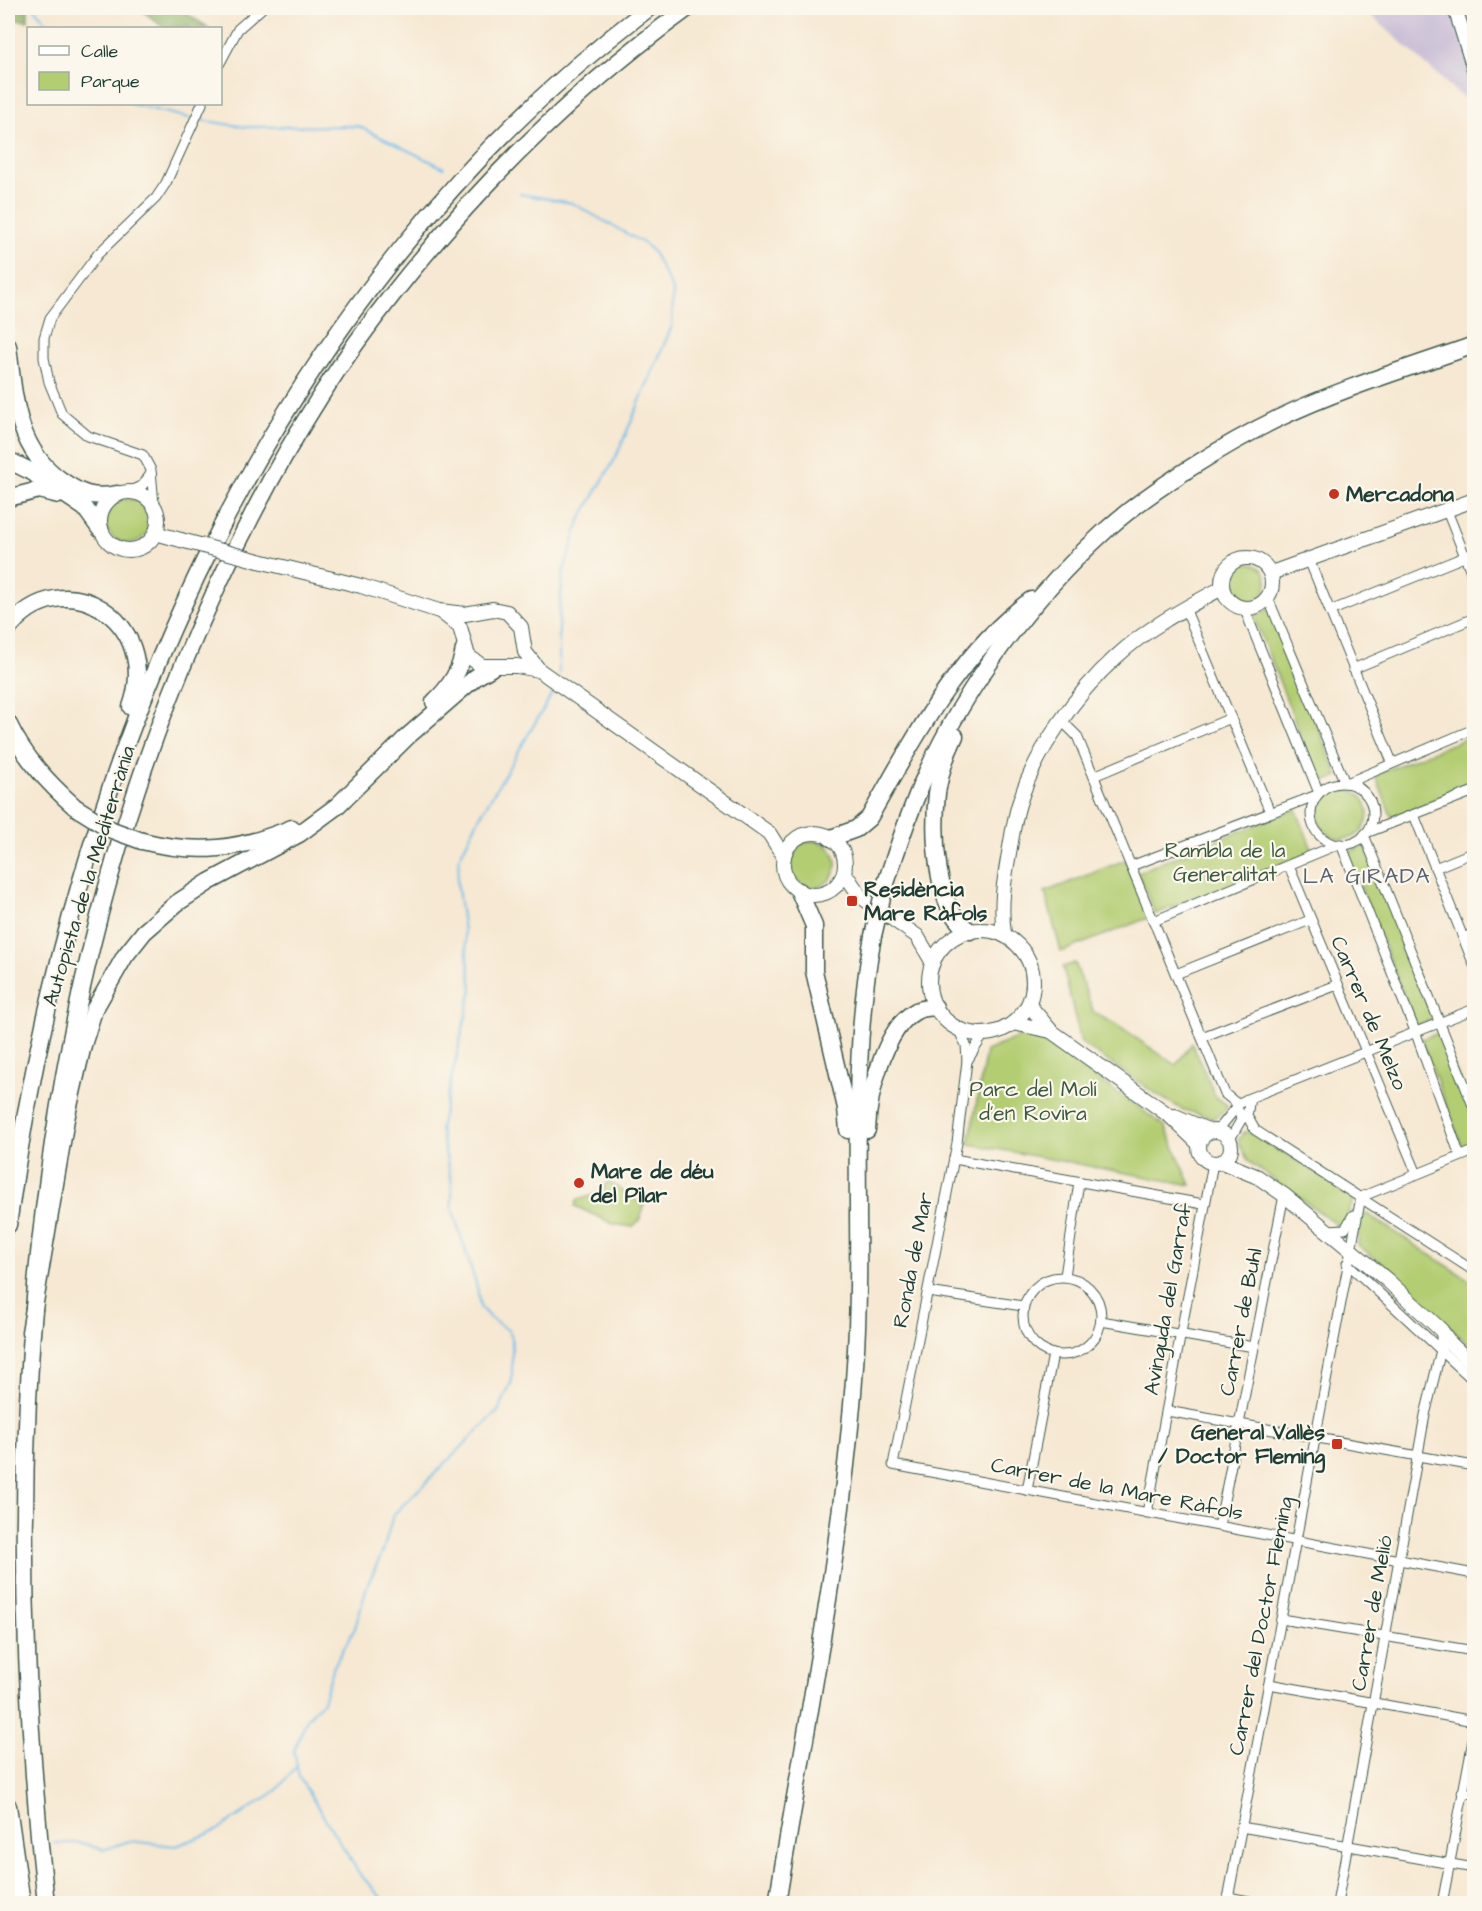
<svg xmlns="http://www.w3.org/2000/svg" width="1482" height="1911" font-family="'Architects Daughter',sans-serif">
	<rect width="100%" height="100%" fill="#fbf7ec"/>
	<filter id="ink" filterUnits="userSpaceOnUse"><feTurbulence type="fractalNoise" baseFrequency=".0167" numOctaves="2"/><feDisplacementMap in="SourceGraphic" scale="12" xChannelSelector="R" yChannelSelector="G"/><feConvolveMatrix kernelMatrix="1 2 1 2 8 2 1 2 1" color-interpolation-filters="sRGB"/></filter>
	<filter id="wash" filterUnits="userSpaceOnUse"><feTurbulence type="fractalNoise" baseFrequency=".008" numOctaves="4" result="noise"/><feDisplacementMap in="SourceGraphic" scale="24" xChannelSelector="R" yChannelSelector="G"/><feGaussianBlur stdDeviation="1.35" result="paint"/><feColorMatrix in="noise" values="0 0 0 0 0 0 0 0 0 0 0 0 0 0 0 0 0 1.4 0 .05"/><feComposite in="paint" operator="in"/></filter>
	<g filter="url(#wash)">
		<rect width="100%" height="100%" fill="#f6e8d2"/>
		<!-- industrial -->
		<polygon fill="#cabfd7" points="1363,8 1474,8 1474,107 1453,89"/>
		<!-- green -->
		<g fill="#b3cd72" stroke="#698553" stroke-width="1.5">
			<circle cx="128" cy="521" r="22"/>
			<circle cx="1248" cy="582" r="19"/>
			<polygon points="1270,609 1338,776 1320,784 1253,615"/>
			<polygon points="1474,735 1474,786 1392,818 1375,775"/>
			<circle cx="1343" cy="814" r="25"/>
			<polygon points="1296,809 1313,852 1155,914 1138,872"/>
			<circle cx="813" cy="864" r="23"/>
			<polygon points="1366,845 1434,1019 1416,1026 1347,853"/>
			<polygon points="1125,860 1150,917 1061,952 1045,892"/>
			<polygon points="1075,963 1094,1013 1115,1024 1176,1065 1192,1043 1216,1098 1227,1105 1227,1109 1214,1118 1184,1110 1164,1099 1081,1043 1063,967"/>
			<polygon points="1440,1033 1474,1115 1474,1145 1463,1149 1421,1039"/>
			<polygon points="1033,1034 1165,1126 1191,1185 969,1144 986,1051 1023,1035"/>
			<polygon points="1244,1132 1257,1133 1354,1199 1342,1228 1248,1161 1238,1141"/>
			<polygon points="608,1181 644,1206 640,1220 632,1227 613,1224 575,1206 577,1200 601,1193"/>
			<polygon points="1367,1214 1474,1283 1474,1350 1391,1271 1358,1245 1359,1219"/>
		</g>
		<!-- forest -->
		<g fill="#8eb064" stroke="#56764c" stroke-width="1.5">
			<polygon points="8,8 28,8 28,21 8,19"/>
			<polygon points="139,8 178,8 209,28 164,28"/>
		</g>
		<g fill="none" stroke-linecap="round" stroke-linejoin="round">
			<!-- stream -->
			<g stroke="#70bce9" stroke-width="2">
				<polyline points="34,8 51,28"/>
				<polyline points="131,104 193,119"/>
				<polyline points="199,120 246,127 358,126 444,168"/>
				<polyline points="520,194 572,203 645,244 653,252 673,290 672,326 616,457 580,520 563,573 559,615 559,674"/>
				<polyline points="53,1843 82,1843 103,1850 129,1841 176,1846 216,1831 276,1791 296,1767"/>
				<polyline points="387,1904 359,1873 299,1777 294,1751 307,1718 323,1701 334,1666 355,1628 367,1586 383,1551 393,1515 499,1410 512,1381 512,1338 508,1330 491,1319 480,1307 477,1287 452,1208 452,1184 440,1129 472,989 457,881 460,856 479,818 554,691"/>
			</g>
		</g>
	</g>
	<g filter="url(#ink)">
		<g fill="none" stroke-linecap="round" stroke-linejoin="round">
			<defs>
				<g id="street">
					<polyline points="220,63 238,29 262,8"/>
					<polyline points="128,492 143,485 151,473"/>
					<polyline points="154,505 151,470 143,455 88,436 62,414 49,382 44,358 44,338 50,318 98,254 156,198 166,183 202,104"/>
					<polyline points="1447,511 1474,579"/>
					<polyline points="1309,560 1392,762"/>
					<polyline points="1268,598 1345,783"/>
					<polyline points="1185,608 1270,812"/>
					<polyline points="1244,608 1319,793"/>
					<polyline points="1330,611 1474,553"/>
					<polyline points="1353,669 1474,618"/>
					<polyline points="1062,721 1077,736 1225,1094 1236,1103 1241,1119"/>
					<polyline points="1094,776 1231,718"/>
					<polyline points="1347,783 1474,729"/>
					<circle cx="1342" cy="814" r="31"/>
					<polyline points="1414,815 1474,965"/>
					<polyline points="1366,833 1474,791"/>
					<polyline points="1364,835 1474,1108"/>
					<polyline points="1341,844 1415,1031 1460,1156"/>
					<polyline points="1131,866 1317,795"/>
					<polyline points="1289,866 1417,1174"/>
					<polyline points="1435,868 1474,852"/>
					<polyline points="1154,921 1339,844"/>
					<polyline points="1463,938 1474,933"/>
					<polyline points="1176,974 1310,920"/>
					<polyline points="958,1029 966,1045 967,1061 957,1143 893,1465 1474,1574"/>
					<polyline points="1202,1037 1337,985"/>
					<polyline points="967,1061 984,1034"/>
					<polyline points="1250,1098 1247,1116 1255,1130 1474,1271"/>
					<polyline points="1218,1130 1240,1103 1247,1099 1474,1009"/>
					<polyline points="1230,1139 1244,1115"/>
					<polyline points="954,1159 1203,1204"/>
					<polyline points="1328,1230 1345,1229 1353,1215"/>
					<polyline points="1347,1263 1474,1381"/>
					<polyline points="1065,1276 1079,1182"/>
					<circle cx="1062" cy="1316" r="39"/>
					<polyline points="928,1292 1023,1306"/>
					<polyline points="1101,1321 1254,1347"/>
					<polyline points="1167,1411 1474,1466"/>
					<polyline points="1027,1490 1053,1354"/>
					<polyline points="1147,1513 1213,1163"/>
					<polyline points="1219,1526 1284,1195"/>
					<polyline points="1281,1619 1474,1651"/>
					<polyline points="1269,1684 1474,1721"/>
					<polyline points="1462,1792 1474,1794"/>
					<polyline points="1241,1827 1474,1868"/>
					<polyline points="1228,1897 1264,1904"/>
					<polyline points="1227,1904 1361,1197 1474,1151"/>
					<polyline points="1337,1904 1425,1415 1441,1350 1441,1332"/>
					<polyline points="1442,1904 1474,1735"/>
				</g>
				<g id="secondary">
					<polyline points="1455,8 1474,69"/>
					<circle cx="129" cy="521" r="29"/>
					<polyline points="155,533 181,540"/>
					<circle cx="1247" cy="583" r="25"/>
					<polyline points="259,561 361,586 439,611 465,614 493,609 507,612 521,627 525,652 539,670 769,833 784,857"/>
					<polyline points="1271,573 1474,500"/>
					<polyline points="441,612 460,627 468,656 482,666 517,666 539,670"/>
					<circle cx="814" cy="864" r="31"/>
					<polyline points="844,872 860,896 917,936 933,963"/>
					<circle cx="981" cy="982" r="52"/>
					<path d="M 1004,934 C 1000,905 1004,881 1009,853 C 1012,837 1014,820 1019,804 C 1035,752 1076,693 1116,657 C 1147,628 1185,608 1222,588"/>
					<polyline points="1029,1005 1051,1031 1170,1116 1199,1144"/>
					<polyline points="1013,1023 1051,1031"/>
					<polyline points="1175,1116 1210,1131"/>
					<circle cx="1215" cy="1147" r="16"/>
					<polyline points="1222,1162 1258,1177 1284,1195 1387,1280 1441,1330 1450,1343 1474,1366"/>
				</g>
				<g id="highway">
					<path d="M 8,346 C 14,396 16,449 61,480 C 81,494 93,499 117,494"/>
					<polyline points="8,460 44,478"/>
					<polyline points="36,475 85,508 100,529"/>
					<polyline points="8,498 39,490 59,495"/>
					<path d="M 8,629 C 63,558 162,620 131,707"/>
					<path d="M 434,702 C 450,687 461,670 464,649"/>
					<path d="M 8,723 C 24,757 47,782 75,807"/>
					<path d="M 955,736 C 947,752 940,775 937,793 C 933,831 934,911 970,931"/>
					<path d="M 831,838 L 856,829 L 869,818 C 913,741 957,654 1031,600"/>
					<path d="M 142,841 C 198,855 239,850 292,828"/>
					<path d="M 884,889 C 897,850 909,811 926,774 C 967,684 1031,598 1105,531 C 1149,491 1225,444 1279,418 C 1342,388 1409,368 1474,345"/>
					<polyline points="799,891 814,926 814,971 846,1108 848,1130"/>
					<path d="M 867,1130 C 868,1097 884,1028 916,1011 C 922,1008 929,1008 935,1007"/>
					<path d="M 8,1225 C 71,763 268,294 649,8"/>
					<polyline points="30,1332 66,1119 83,1045 94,1010 125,956 144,932 177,903 209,882 299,834 337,806 408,736 476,677 491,668"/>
					<polyline points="8,1806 22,1904"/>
					<path d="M 46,1904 C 0,1492 22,1057 181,670 C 235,538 304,406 393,294 C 478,186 577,88 688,8"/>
					<path d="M 777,1904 C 806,1725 843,1546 855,1366 C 865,1222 846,1078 873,936"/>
				</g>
			</defs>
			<!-- street casing -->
			<use href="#street" stroke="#3f574c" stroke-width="11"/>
			<!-- secondary casing -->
			<use href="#secondary" stroke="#3f574c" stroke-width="16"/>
			<!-- highway casing -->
			<use href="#highway" stroke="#3f574c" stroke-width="19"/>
			<!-- street -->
			<use href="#street" stroke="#fff" stroke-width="9"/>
			<!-- secondary -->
			<use href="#secondary" stroke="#fff" stroke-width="14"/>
			<!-- highway -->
			<use href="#highway" stroke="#fff" stroke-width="16"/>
			<defs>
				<polyline id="secondary-bridge" points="181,540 259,561"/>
				<g id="highway-bridge">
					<polyline points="75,807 112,830 142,841"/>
					<polyline points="873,936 884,889"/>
				</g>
			</defs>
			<!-- secondary-bridge casing -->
			<use href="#secondary-bridge" stroke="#3f574c" stroke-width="16" stroke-linecap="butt"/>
			<!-- highway-bridge casing -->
			<use href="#highway-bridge" stroke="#3f574c" stroke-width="19" stroke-linecap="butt"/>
			<!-- secondary-bridge -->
			<use href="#secondary-bridge" stroke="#fff" stroke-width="14"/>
			<!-- highway-bridge -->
			<use href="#highway-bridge" stroke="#fff" stroke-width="16"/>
		</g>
	</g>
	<!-- markers -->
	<g fill="#c8321e" stroke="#fbf7ec" stroke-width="2">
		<circle cx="1334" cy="494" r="6"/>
		<rect x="846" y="895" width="12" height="12" rx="3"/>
		<circle cx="579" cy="1183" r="6"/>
		<rect x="1331" y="1438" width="12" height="12" rx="3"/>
	</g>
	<g text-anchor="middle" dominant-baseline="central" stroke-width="4.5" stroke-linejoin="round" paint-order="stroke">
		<!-- poi labels -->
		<g font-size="21" font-weight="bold" fill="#1f3d34" stroke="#fbf7ec" text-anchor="start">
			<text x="1346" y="494">Mercadona</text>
			<text x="864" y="889">Residència<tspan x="864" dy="24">Mare Ràfols</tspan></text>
			<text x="591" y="1171">Mare de déu<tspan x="591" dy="24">del Pilar</tspan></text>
			<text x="1325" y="1432" text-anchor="end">General Vallès<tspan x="1325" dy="24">/ Doctor Fleming</tspan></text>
		</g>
		<!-- park labels -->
		<g font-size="21" fill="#3d5a40" stroke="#fbf7ec">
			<text x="1225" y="850">Rambla de la<tspan x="1225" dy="24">Generalitat</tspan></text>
			<text x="1033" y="1089">Parc del Molí<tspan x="1033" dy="24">d'en Rovira</tspan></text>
		</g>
		<!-- street labels -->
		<g font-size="21" fill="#1f3d34" stroke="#fbf7ec">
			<text transform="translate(89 876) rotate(-73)">Autopista de la Mediterrània</text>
			<text transform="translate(1369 1013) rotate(67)">Carrer de Melzo</text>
			<text transform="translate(913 1260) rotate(-79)">Ronda de Mar</text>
			<text transform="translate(1168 1299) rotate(-80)">Avinguda del Garraf</text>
			<text transform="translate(1241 1322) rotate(-79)">Carrer de Buhl</text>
			<text transform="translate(1117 1489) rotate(11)">Carrer de la Mare Ràfols</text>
			<text transform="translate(1372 1613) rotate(-80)">Carrer de Melió</text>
			<text transform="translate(1261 1626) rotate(-79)">Carrer del Doctor Fleming</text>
		</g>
		<!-- neighbourhood labels -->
		<g font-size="22" letter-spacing="1.5" fill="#586172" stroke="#fbf7ec">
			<text x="1367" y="876">LA GIRADA</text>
		</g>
	</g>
	<!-- margin -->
	<rect width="1482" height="1911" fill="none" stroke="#fbf7ec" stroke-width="30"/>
	<!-- legend -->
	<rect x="27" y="27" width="195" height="78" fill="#fbf7ec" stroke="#a3ada2" stroke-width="1.5"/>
	<rect x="39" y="46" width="30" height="9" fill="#ffffff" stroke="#a3ada2" stroke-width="1.5"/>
	<text x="81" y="57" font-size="18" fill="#1f3d34">Calle</text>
	<rect x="39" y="72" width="30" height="18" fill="#b3cd72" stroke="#a3ada2" stroke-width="1.5"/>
	<text x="81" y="87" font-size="18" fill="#1f3d34">Parque</text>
</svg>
